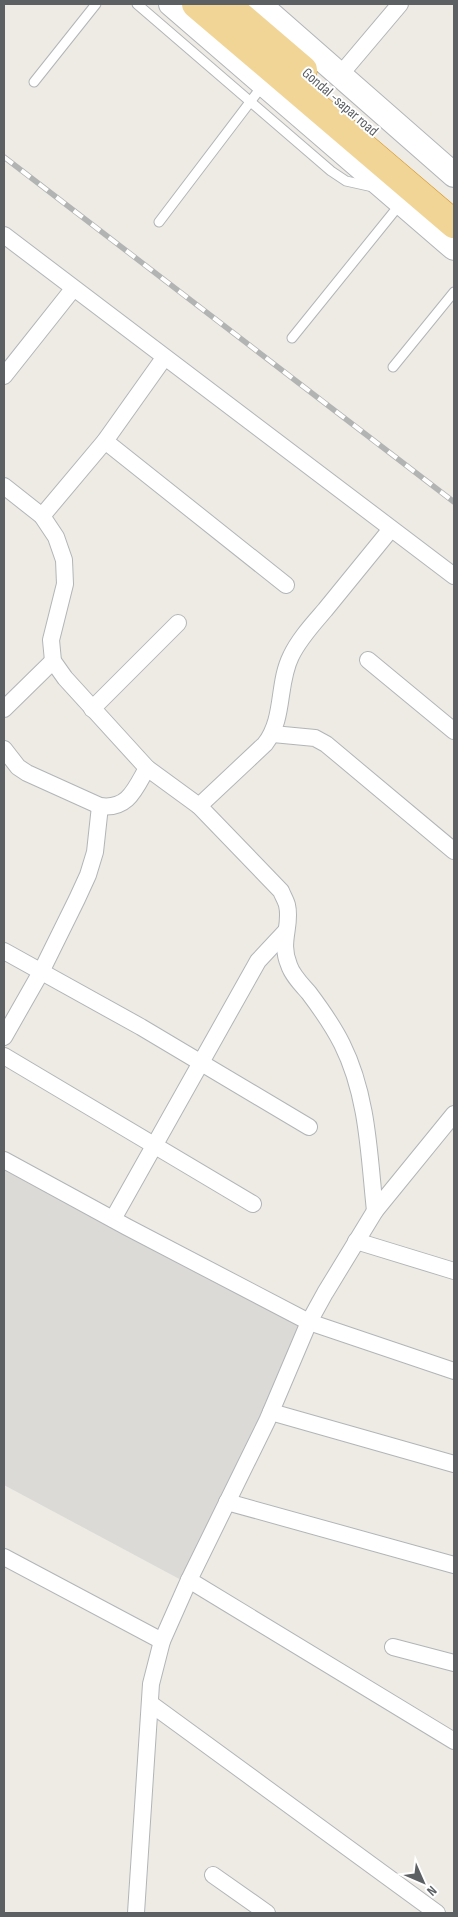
<svg xmlns="http://www.w3.org/2000/svg" width="458" height="1917" font-family="'Sofia Sans Condensed',sans-serif">
	<rect width="100%" height="100%" fill="#edebe4"/>
	<!-- industrial -->
	<polygon fill="#dcdad6" points="4,1166 313,1330 185,1582 4,1485"/>
	<g fill="none" stroke-linecap="round" stroke-linejoin="round">
		<defs>
			<g id="lane">
				<polyline points="137,4 331,171 346,181 373,187"/>
				<polyline points="34,82 96,4"/>
				<polyline points="159,222 263,85"/>
				<polyline points="292,338 401,203"/>
				<polyline points="393,367 454,292"/>
			</g>
			<g id="street">
				<polyline points="340,75 400,4"/>
				<polyline points="4,235 454,576"/>
				<polyline points="4,376 73,289"/>
				<polyline points="105,441 286,585"/>
				<path d="M 4,486 L 42,516 L 56,537 L 64,560 L 65,584 L 51,640 L 53,661 L 65,678 L 147,768 L 199,806 L 281,891 C 283,896 286,901 287,905 C 292,926 279,941 289,965 C 292,975 302,985 309,993 C 321,1009 333,1026 342,1044 C 368,1096 369,1155 375,1211"/>
				<polyline points="42,516 105,441 164,358"/>
				<polyline points="368,660 454,731"/>
				<polyline points="4,709 53,661"/>
				<polyline points="92,709 178,623"/>
				<polyline points="273,734 315,738 326,744 454,851"/>
				<path d="M 4,749 L 18,767 L 27,773 L 100,806 C 128,810 135,789 147,768"/>
				<path d="M 199,806 L 265,744 C 285,718 277,684 291,656 C 299,639 313,624 325,610 C 347,583 369,556 391,529"/>
				<polyline points="4,951 141,1027 309,1127"/>
				<polyline points="4,1037 41,972 77,899 88,875 95,852 100,806"/>
				<polyline points="4,1056 253,1204"/>
				<polyline points="4,1160 127,1227 309,1322 454,1371"/>
				<polyline points="113,1219 258,961 286,931"/>
				<polyline points="356,1241 454,1271"/>
				<polyline points="271,1412 454,1464"/>
				<polyline points="227,1502 454,1565"/>
				<polyline points="4,1557 162,1641"/>
				<polyline points="189,1580 454,1741"/>
				<polyline points="393,1647 454,1663"/>
				<polyline points="151,1704 437,1913"/>
				<polyline points="213,1875 267,1913"/>
				<polyline points="136,1913 151,1684 162,1641 189,1580 267,1421 309,1322 325,1293 375,1211 454,1114"/>
			</g>
			<g id="secondary">
				<polyline points="171,4 454,248"/>
				<polyline points="259,4 454,175"/>
			</g>
			<g id="highway">
				<polyline points="196,4 454,224"/>
				<polyline points="226,4 303,70"/>
			</g>
		</defs>
		<!-- lane casing -->
		<use href="#lane" stroke="#b2b5b8" stroke-width="11"/>
		<!-- street casing -->
		<use href="#street" stroke="#b2b5b8" stroke-width="18"/>
		<!-- secondary casing -->
		<use href="#secondary" stroke="#b1b4b8" stroke-width="26"/>
		<!-- highway casing -->
		<use href="#highway" stroke="#d89119" stroke-width="29"/>
		<!-- lane -->
		<use href="#lane" stroke="#fff" stroke-width="9"/>
		<!-- street -->
		<use href="#street" stroke="#fff" stroke-width="16"/>
		<!-- secondary -->
		<use href="#secondary" stroke="#fff" stroke-width="24"/>
		<!-- highway -->
		<use href="#highway" stroke="#f1d597" stroke-width="28"/>
		<defs>
			<polyline id="rail" points="4,157 454,502"/>
		</defs>
		<!-- rail casing -->
		<use href="#rail" stroke="#b2b3b3" stroke-width="5.5"/>
		<!-- rail -->
		<use href="#rail" stroke="#fff" stroke-width="4" stroke-dasharray="11" stroke-linecap="butt"/>
	</g>
	<g text-anchor="middle" dominant-baseline="central" stroke-width="4" stroke-linejoin="round" paint-order="stroke">
		<!-- street labels -->
		<g font-size="15" fill="#5c6063" stroke="#fff">
			<text transform="translate(340 102) rotate(41)">Gondal -sapar road</text>
		</g>
	</g>
	<!-- border -->
	<rect width="458" height="1917" fill="none" stroke="#5c6063" stroke-width="10"/>
	<!-- north arrow -->
	<g transform="translate(423 1882) rotate(135)" stroke="#ffffff" stroke-width="4" paint-order="stroke">
	<path d="M0-4L9 19L0 12L-9 19Z" fill="#5c6063"/>
	<text y="-8" font-size="14" font-weight="bold" text-anchor="middle" fill="#5c6063">N</text>
	</g>
</svg>
